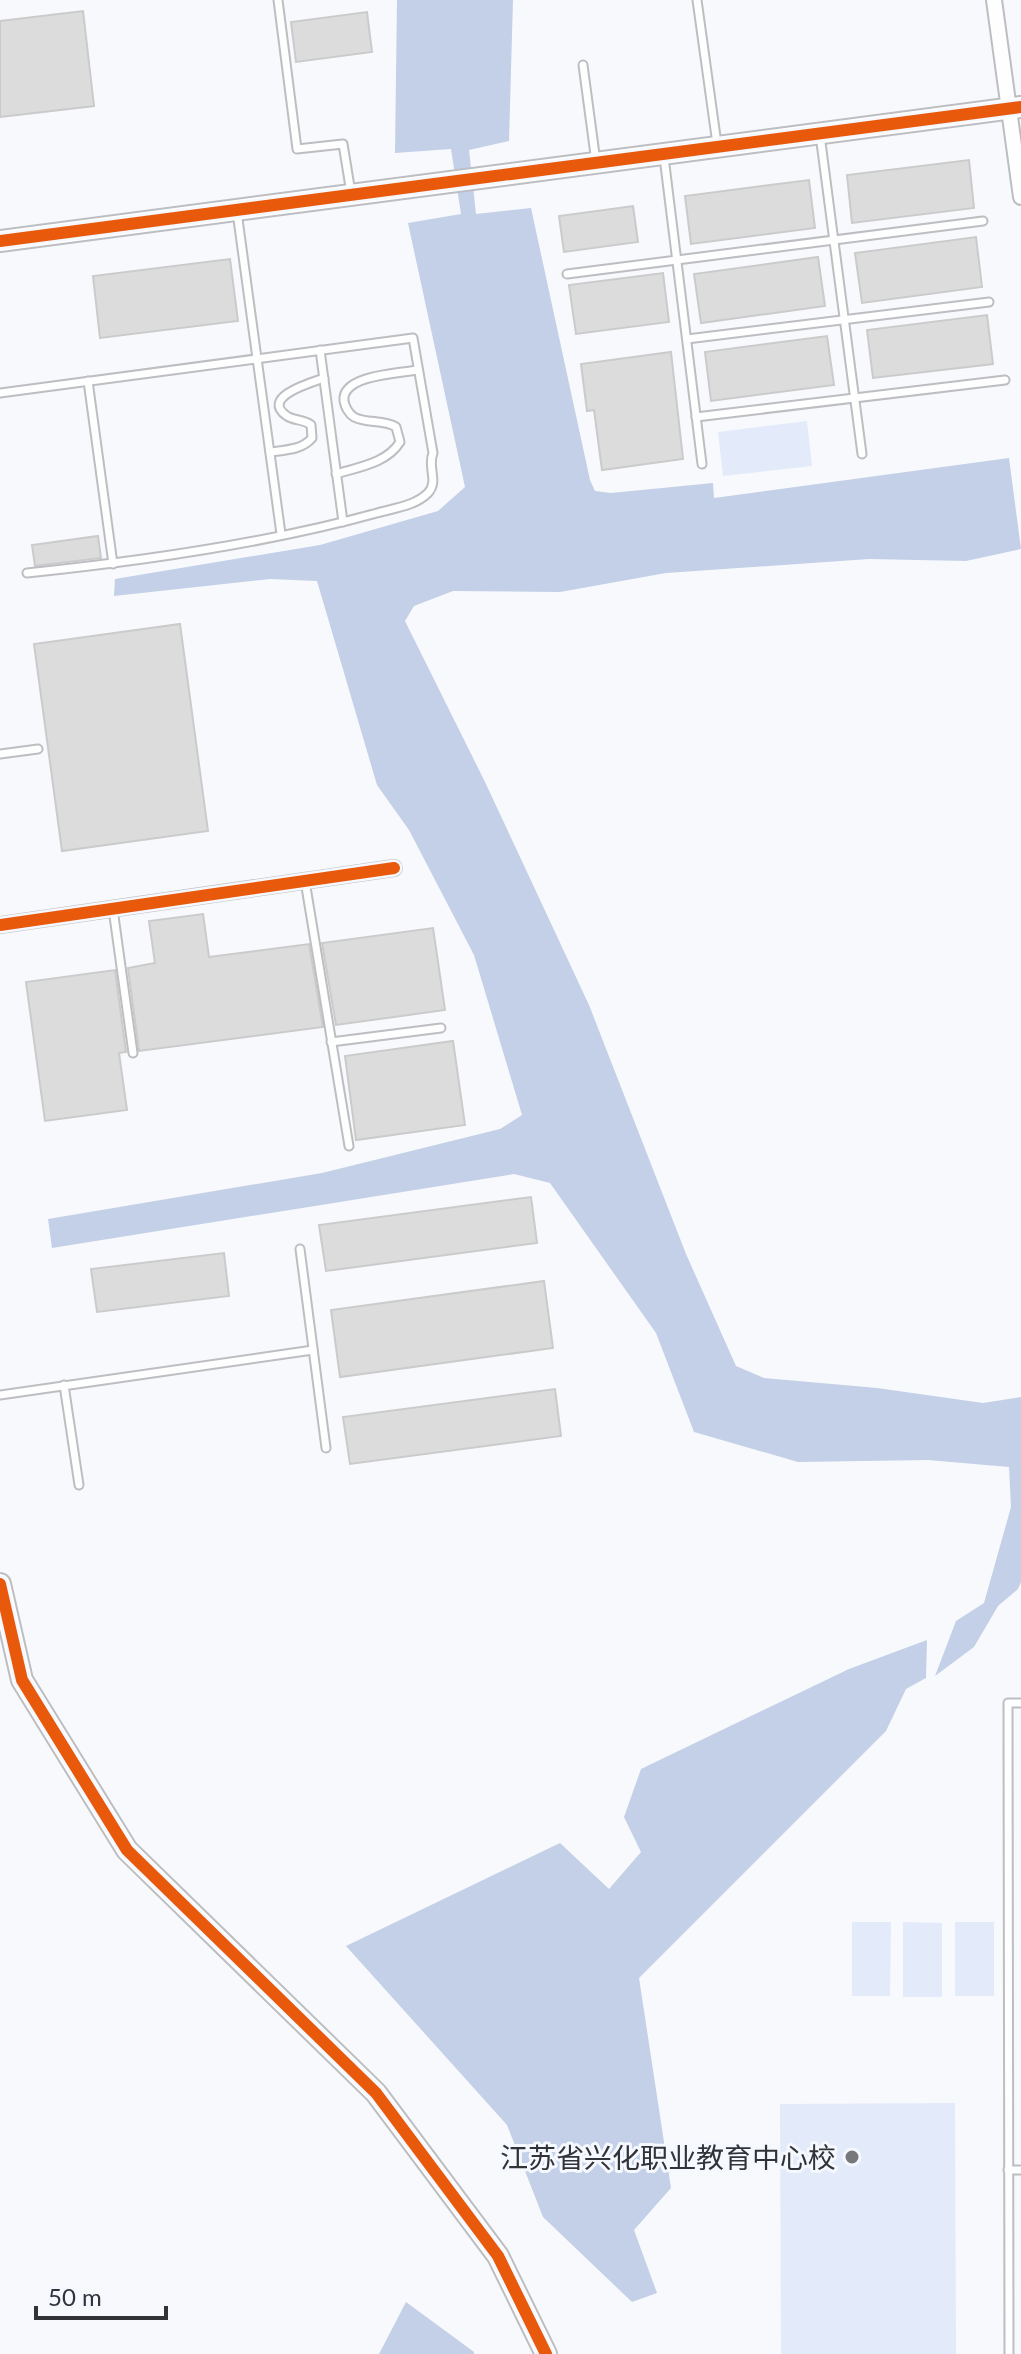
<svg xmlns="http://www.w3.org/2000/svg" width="1021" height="2354" font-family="Lato,'Noto Sans SC',sans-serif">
	<rect width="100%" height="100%" fill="#f7f9fc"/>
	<!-- green -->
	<g fill="#e3ebfa">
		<polygon points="807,421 812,466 723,476 718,432"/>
		<polygon points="852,1922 891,1922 890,1996 852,1996"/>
		<polygon points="903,1922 942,1923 942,1997 903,1997"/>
		<rect x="955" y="1922" width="39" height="74"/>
		<polygon points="955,2103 956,2354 781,2354 780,2104"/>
	</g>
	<!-- water -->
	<g fill="#c4d0e7">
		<polygon points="397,0 513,0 509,141 469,150 476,214 531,208 590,480 595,491 611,493 713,483 714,498 1009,458 1021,549 966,561 869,559 666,573 560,592 453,591 414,606 405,621 485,782 589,1005 686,1254 736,1366 764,1378 877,1388 983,1403 1021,1397 1021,1582 1018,1589 998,1606 974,1647 935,1676 956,1621 984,1603 1011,1507 1009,1467 928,1460 798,1462 694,1432 656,1333 550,1183 514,1174 52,1248 48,1219 322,1173 500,1129 522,1115 474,955 409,830 377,785 317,581 270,579 114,596 115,579 320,545 438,511 465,487 408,223 461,214 451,149 395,153"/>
		<polygon points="927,1640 926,1678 906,1689 886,1731 639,1978 671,2188 634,2230 657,2293 632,2302 543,2217 507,2125 346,1946 560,1843 609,1889 641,1852 624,1817 641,1769 849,1669"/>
		<polygon points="406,2302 474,2352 474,2354 379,2354"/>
	</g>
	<!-- building -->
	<g fill="#dcdcdc" stroke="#cacbca" stroke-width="2">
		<polygon points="83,11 94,106 0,117 0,21"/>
		<polygon points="367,12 372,52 296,62 291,22"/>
		<polygon points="969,160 974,208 852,223 847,175"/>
		<polygon points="809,180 815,228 691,244 685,196"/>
		<polygon points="633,206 638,242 564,252 559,216"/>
		<polygon points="976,237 982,287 862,303 855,253"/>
		<polygon points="818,257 825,306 701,323 694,274"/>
		<polygon points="230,259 238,321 100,338 93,276"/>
		<polygon points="663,273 669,322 576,334 569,285"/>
		<polygon points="987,315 993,364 873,378 867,330"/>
		<polygon points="827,336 834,385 711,401 705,352"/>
		<polygon points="671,352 683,459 602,470 594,410 587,411 581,364"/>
		<polygon points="98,536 101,558 35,566 32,545"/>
		<polygon points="180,624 208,831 62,851 34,644"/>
		<polygon points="203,914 209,957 309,944 323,1027 139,1051 128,968 155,963 149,921"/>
		<polygon points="433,928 445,1010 336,1025 322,943"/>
		<polygon points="115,970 126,1052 119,1053 127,1110 45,1121 26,982"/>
		<polygon points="453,1041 465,1125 356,1140 345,1056"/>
		<polygon points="531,1197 537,1243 326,1271 319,1225"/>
		<polygon points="224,1253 229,1296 97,1312 91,1269"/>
		<polygon points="544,1281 553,1348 340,1377 331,1310"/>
		<polygon points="555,1389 561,1436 350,1464 343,1417"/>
	</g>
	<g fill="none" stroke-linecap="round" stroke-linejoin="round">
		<defs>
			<g id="lane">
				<polyline points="278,0 297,149 343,144 351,193"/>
				<polyline points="697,0 717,144"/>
				<polyline points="583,65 596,162"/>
				<polyline points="820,135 862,454"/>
				<polyline points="664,157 702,464"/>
				<polyline points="237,212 281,534"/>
				<polyline points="567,274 983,221"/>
				<polyline points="687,339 989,302"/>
				<polyline points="320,350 343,522"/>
				<polyline points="88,381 113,564"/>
				<path d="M 0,393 L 413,338 L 433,453 C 427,467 439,481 428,493 C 415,506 394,508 377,513 C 265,544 143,561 27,573"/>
				<polyline points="696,417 1005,380"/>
				<path d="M 270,452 C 285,450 302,450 312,438 L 311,425 C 304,419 294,421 287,416 C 259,397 313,382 324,378"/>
				<path d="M 336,474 C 359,467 387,463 400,442 L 396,427 C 383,419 367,424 354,417 C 349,414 345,407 344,401 C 341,375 400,373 418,370"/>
				<polyline points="0,754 38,749"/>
				<polyline points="305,881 349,1146"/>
				<polyline points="113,909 133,1053"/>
				<polyline points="331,1042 441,1028"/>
				<polyline points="300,1249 326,1448"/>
				<polyline points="64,1385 79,1485"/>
				<polyline points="0,1395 313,1350"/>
				<polyline points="1008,2170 1021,2170"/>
				<polyline points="1009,2354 1008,1703 1021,1703"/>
			</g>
			<g id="street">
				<polyline points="994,0 1021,197"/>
				<polyline points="0,925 394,868"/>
			</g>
			<g id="secondary">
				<polyline points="0,241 1021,107"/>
				<polyline points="0,1584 22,1680 127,1850 376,2093 498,2256 546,2354"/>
			</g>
		</defs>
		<!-- lane casing -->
		<use href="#lane" stroke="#bcbec1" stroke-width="11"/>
		<!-- street casing -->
		<use href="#street" stroke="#bcbec1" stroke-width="18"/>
		<!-- secondary casing -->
		<use href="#secondary" stroke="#bcbec1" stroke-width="24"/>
		<!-- lane -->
		<use href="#lane" stroke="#fefeff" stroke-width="7"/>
		<!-- street -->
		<use href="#street" stroke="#fefeff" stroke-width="14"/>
		<!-- secondary -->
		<use href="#secondary" stroke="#fefeff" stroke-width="20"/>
		<defs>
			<g id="cycleway">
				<polyline points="0,241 1021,107"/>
				<polyline points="0,925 394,868"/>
				<polyline points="0,1584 22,1680 127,1850 376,2093 498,2256 546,2354"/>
			</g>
		</defs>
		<!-- cycleway casing -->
		<use href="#cycleway" stroke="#f5f8fe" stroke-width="17"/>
		<!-- cycleway -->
		<use href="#cycleway" stroke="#e8590c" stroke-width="12"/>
	</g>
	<!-- markers -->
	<circle fill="#76787c" stroke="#f5f8fe" stroke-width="3" cx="852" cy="2157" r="8"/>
	<g text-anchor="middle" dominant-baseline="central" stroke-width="6" stroke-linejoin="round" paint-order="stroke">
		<!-- poi labels -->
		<g font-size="28" fill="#313337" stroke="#f5f8fe" text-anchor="end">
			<text x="836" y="2157">江苏省兴化职业教育中心校</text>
		</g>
	</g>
	<!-- scale -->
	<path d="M36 2306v12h130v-12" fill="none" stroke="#313337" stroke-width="4"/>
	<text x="48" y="2306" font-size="24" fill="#313337" stroke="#f5f8fe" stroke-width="6" paint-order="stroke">50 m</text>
</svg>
